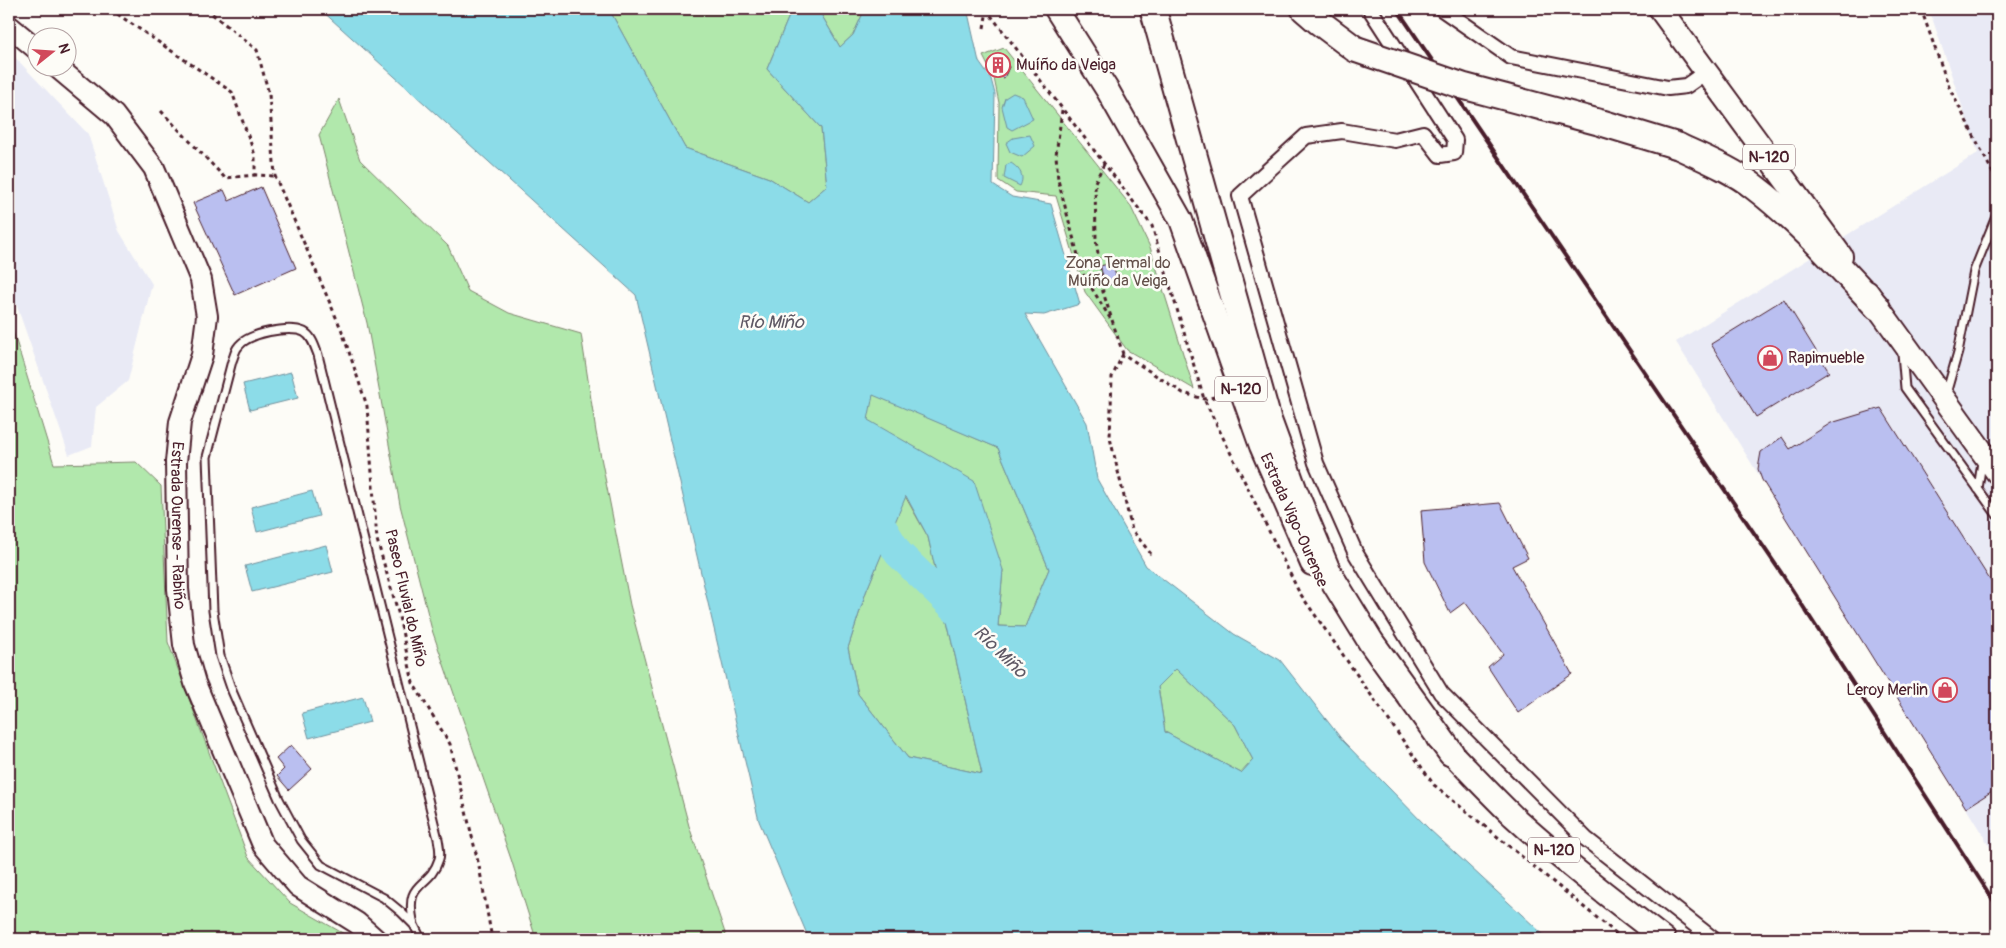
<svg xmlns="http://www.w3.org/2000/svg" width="2006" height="948" font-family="Pangolin,sans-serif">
	<rect width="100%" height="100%" fill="#fdfcf7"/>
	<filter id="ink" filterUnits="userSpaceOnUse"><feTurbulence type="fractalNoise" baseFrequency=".02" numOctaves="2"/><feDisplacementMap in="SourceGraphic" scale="10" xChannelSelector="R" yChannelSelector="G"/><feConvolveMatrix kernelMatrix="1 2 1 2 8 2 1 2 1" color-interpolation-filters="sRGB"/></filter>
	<g filter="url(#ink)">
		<!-- built -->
		<g fill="#e9eaf5">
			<polygon points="1929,9 1997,9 1997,858 1676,342 1978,153"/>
			<polygon points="9,51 88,134 119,231 152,284 128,381 96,407 92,446 69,455 12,292 9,289"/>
		</g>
		<!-- green -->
		<g fill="#b1e8ac" stroke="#7e846c" fill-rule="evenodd">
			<polygon points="609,9 792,9 767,69 821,128 827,186 808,202 769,178 685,148"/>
			<polygon points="818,9 865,9 853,35 840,47"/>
			<path d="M 1004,48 L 1130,205 L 1150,247 L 1194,389 L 1127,350 L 1085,292 L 1056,196 L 1016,192 L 998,180 L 999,103 L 994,78 L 983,56 ZM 1001,56 L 1009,67 L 1006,74 L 1002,77 L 995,74 L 988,64 Z"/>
			<polygon points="339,99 360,160 448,246 468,291 509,313 581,334 596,432 630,605 689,826 727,939 536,939 511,859 432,630 400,505 367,323 319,135"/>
			<polygon points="9,318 54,464 136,462 161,486 168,642 248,857 290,903 353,939 9,939"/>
			<polygon points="873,394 998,448 1049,569 1025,627 998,626 1003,570 867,420"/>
			<polygon points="905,496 928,537 982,774 908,758 858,694 848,648 866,592"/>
			<polygon points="1176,669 1235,725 1253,760 1241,773 1165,732 1158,687"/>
		</g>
		<!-- water -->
		<g fill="#8cdce8" stroke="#72909c" fill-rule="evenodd">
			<path d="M 320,9 L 609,9 L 685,148 L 769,178 L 808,202 L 827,186 L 821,128 L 767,69 L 792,9 L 818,9 L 840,47 L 853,35 L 865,9 L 965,9 L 968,13 L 979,62 L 991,79 L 995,94 L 993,185 L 1012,197 L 1051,204 L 1080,304 L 1044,315 L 1025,314 L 1087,423 L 1097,479 L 1146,566 L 1234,634 L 1280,660 L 1343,741 L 1429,829 L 1548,939 L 809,939 L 759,821 L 636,295 ZM 873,395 L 998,448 L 1049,569 L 1025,627 L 998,626 L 1003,570 L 974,481 L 868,420 ZM 906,496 L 928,537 L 982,774 L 908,758 L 858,694 L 848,648 L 866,592 ZM 1176,669 L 1235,725 L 1253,760 L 1241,773 L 1165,732 L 1158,687 Z"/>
			<polygon points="1013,93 1023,97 1033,119 1012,130 1007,127 1002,107 1005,98"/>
			<polygon points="1030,135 1035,146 1022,157 1010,152 1006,143 1013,138"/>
			<path d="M 1011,163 C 1020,169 1025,176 1020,186 L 1004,178 L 1006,165 Z"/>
			<polygon points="291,372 298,398 250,410 243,384"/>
			<polygon points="312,491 319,516 257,532 251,507"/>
			<polygon points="326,545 333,572 252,592 245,566"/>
			<polygon points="363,697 370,722 309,738 302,713"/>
		</g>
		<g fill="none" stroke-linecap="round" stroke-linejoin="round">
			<!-- river -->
			<polyline stroke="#8cdce8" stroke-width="29" points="869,505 898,553 969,622"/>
		</g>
		<!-- building -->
		<g fill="#babff0" stroke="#4a1f2b">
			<polygon points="1001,56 1009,67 1004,78 995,74 988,64"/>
			<polygon points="261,187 296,268 235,295 193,203 224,190 229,201"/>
			<polygon points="1112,263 1118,282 1106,286 1100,266"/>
			<polygon points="1784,299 1829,372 1756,417 1711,344"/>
			<polygon points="1881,408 1997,591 1997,788 1966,808 1762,480 1758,469 1761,452 1782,437 1790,449 1831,423"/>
			<polygon points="1500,503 1528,558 1512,566 1572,674 1518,713 1488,667 1503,654 1465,602 1450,613 1425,562 1421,510"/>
			<polygon points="291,745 312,769 289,790 277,776 284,769 276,759"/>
		</g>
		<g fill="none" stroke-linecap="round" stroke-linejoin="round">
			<defs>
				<g id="service">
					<polyline points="1902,353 1905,388 1997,515"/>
					<polyline points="1946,394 1958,352 1974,271 1997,214"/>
					<polyline points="1978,489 1982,462"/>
					<path d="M 414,925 C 403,878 429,891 439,859 C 441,853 439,845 438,839 L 318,355 C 315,347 312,336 304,332 C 290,325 247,333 238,347 C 235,350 234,357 232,361 L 207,457 L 213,611 L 220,656 L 232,691 L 279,799 L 301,840 L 321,865 L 384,898 L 401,912 L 414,925 L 421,939"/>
				</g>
				<g id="minor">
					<polyline points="1370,9 1455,140 1454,153 1440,155 1423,133 1395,140 1342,131 1306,136 1240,196 1316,463 1356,554 1441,693 1586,839 1713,939"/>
					<polyline points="1442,9 1511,57 1668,88 1686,86 1706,72"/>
				</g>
				<g id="secondary">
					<polyline points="9,26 38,50"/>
					<path id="s1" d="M 58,68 L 114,115 L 154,168 L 201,280 L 207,316 L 202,355 L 180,422 L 176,462 L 178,589 L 184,645 L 195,683 L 263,845 L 298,886 L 357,923 L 375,939"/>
				</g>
				<g id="trunk">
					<polyline points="1056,9 1108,91 1181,220 1261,446 1312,564"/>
					<polyline points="1660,9 1841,256"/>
					<polyline points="1867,292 1997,472"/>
					<path d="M 1438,739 C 1463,765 1487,791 1513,816 C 1561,860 1613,900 1664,939"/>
				</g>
				<g id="motorway">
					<polyline points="1153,9 1268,419 1294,490 1328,572 1371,642 1451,753"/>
					<polyline points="1304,9 1319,22 1355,49"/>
					<path d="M 1678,146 C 1703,158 1731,169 1753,186 C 1799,221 1838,265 1877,307"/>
				</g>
			</defs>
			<!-- service casing -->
			<use href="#service" stroke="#4a1f2b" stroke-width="11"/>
			<!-- minor casing -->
			<use href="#minor" stroke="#4a1f2b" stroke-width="18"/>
			<!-- secondary casing -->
			<use href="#secondary" stroke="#4a1f2b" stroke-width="24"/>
			<!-- trunk casing -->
			<use href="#trunk" stroke="#4a1f2b" stroke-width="26"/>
			<!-- motorway casing -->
			<use href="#motorway" stroke="#4a1f2b" stroke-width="29"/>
			<!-- path -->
			<g stroke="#4a1f2b" stroke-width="3" stroke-dasharray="4 4" stroke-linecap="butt">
				<polyline points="111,9 123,18 232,92 255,155 255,175 275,176"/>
				<polyline points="206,9 257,50 269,94 275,176 342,331 367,406 377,540 398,612 413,683 450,744 479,866 492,939"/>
				<polyline points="986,9 1152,226 1204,399 1299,592 1434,785 1623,939"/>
				<polyline points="1921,9 1949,87 1997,181"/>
				<polyline points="984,28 987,10"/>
				<polyline points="1062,110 1056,155 1058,180 1083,274 1110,318"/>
				<polyline points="161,111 225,178 255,175"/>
				<polyline points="1104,164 1095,182 1096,239 1103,292 1123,354 1183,393 1204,399 1224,395"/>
				<polyline points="1123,354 1112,377 1110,438 1132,530 1151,554"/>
			</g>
			<!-- service -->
			<use href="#service" stroke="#fdfcf7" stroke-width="7"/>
			<!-- minor -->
			<use href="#minor" stroke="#fdfcf7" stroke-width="14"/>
			<!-- secondary -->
			<use href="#secondary" stroke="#fdfcf7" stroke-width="20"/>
			<!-- trunk -->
			<use href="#trunk" stroke="#fdfcf7" stroke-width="22"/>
			<!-- motorway -->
			<use href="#motorway" stroke="#fdfcf7" stroke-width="25"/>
			<!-- rail -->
			<polyline stroke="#4a1f2b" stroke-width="4" points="1397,9 1782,574 1997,906"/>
			<defs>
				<polyline id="motorway-bridge" points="1355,49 1463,86 1602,123 1678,146"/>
			</defs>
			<!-- motorway-bridge casing -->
			<use href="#motorway-bridge" stroke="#4a1f2b" stroke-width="29" stroke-linecap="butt"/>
			<!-- motorway-bridge -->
			<use href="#motorway-bridge" stroke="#fdfcf7" stroke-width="25"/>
		</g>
	</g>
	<!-- icons -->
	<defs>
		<symbol id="building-ring" viewBox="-11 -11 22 22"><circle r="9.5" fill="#fdfcf7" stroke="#d1495b" stroke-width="1.5"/><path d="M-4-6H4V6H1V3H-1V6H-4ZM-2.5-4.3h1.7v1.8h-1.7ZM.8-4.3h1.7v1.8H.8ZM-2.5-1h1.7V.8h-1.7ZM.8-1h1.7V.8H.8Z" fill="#d1495b"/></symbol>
		<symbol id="shop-ring" viewBox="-11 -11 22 22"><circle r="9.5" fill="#fdfcf7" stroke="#d1495b" stroke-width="1.5"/><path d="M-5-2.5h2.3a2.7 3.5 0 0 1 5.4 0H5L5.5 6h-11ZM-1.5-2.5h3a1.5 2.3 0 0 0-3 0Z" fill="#d1495b"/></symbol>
	</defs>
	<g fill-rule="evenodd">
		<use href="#building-ring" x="984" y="51" width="28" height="28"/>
		<use href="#shop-ring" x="1756" y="344" width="28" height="28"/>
		<use href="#shop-ring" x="1931" y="676" width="28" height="28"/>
	</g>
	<g text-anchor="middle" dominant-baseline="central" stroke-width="5" stroke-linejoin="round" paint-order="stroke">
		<!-- shield labels -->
		<g fill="#fdfcf7" stroke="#806168" stroke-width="1">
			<rect x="1743" y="144.5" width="52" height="25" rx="4"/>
			<rect x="1215" y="376.5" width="52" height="25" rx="4"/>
			<rect x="1528" y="837.5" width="52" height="25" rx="4"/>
		</g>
		<g font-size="15" font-weight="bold" fill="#4a1f2b">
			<text x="1769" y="157">N-120</text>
			<text x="1241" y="389">N-120</text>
			<text x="1554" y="850">N-120</text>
		</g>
		<!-- poi labels -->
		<g font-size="16" fill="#4a1f2b" stroke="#fdfcf7" text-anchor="start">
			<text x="1016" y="65">Muíño da Veiga</text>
			<text x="1788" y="358">Rapimueble</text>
			<text x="1928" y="690" text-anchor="end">Leroy Merlin</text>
		</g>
		<!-- park labels -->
		<g font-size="16" fill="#64514b" stroke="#fdfcf7">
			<text x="1118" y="263">Zona Termal do<tspan x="1118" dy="18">Muíño da Veiga</tspan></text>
		</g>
		<!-- street labels -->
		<g font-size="16" fill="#4a1f2b" stroke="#fdfcf7">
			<text transform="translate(1294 520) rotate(66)">Estrada Vigo-Ourense</text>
			<text stroke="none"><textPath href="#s1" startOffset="511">Estrada Ourense - Rabiño</textPath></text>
			<text transform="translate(406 598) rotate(77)">Paseo Fluvial do Miño</text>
		</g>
		<!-- water labels -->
		<g font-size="18" font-style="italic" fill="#5e5864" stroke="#fdfcf7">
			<text x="771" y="322">Río Miño</text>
			<text transform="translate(1000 652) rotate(44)">Río Miño</text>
		</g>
	</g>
	<!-- margin -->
	<rect width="2006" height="948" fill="none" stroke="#fdfcf7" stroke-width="30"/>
	<rect x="15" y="15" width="1976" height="918" fill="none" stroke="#4a1f2b" stroke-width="2" filter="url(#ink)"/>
	<!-- north arrow -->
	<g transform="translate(52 52) rotate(73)"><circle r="24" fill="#fdfcf7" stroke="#b5a4a5"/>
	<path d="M0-4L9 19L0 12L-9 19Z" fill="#d1495b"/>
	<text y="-8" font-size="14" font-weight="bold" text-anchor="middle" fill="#4a1f2b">N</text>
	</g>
</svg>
